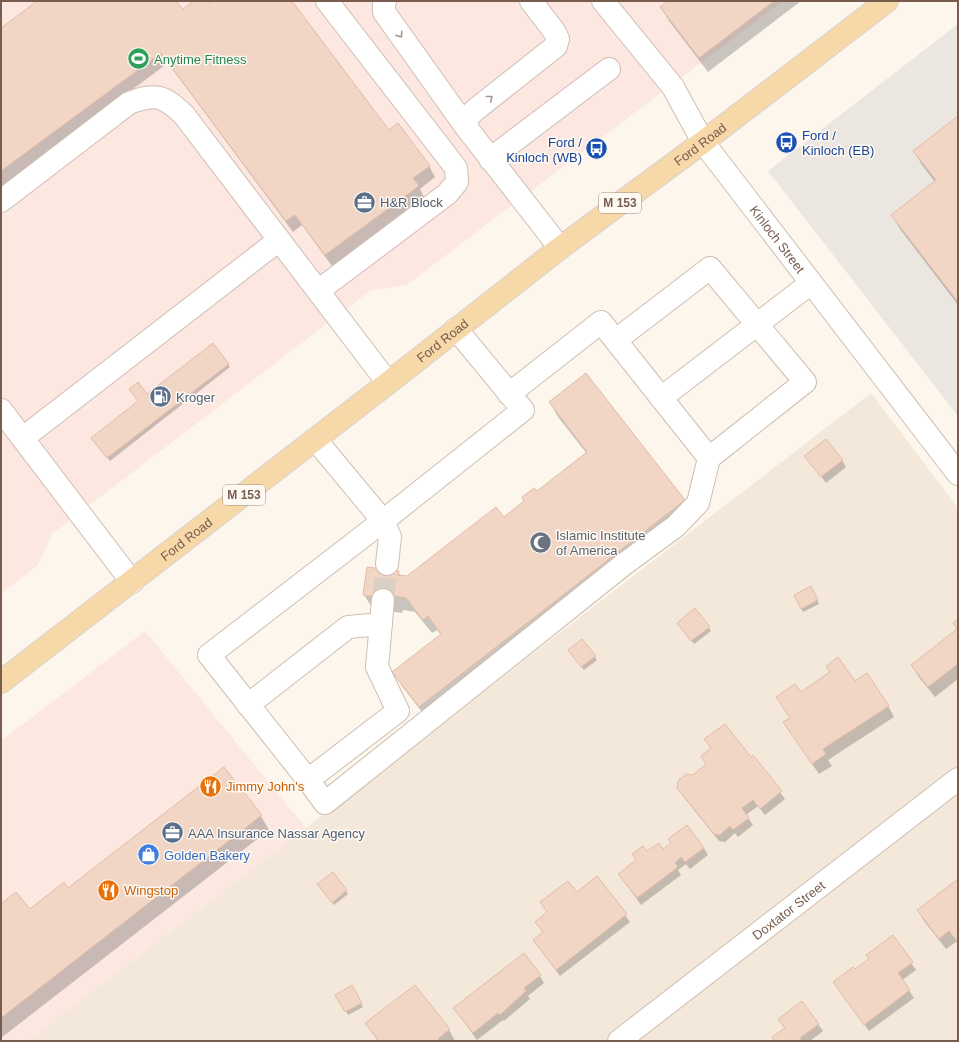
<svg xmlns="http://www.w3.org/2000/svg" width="959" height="1042" font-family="Arial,sans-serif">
	<rect width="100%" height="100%" fill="#fcf6ed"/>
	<!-- residential -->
	<polygon fill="#f4e8db" points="871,393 958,508 958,1041 27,1041 306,828"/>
	<!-- commercial -->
	<g fill="#fce8e1">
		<polygon points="1,1 783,1 511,206 407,285 371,290 52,534 38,565 1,594"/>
		<polygon points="145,631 306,828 27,1041 1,1041 1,741"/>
	</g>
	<!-- industrial -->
	<polygon fill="#ece6e1" points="958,24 958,416 768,171"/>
	<!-- shadow -->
	<g fill="#0003">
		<polygon points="39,1 175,1 182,11 196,1 205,1 208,5 213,1 291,1 388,132 429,166 435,177 420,189 424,197 332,266 302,225 293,232 168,63 1,187 1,29"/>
		<polygon points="669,1 801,1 708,72 669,21 661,7"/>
		<polygon points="958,117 958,305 900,229 892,215 935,182 922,165 914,151"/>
		<polygon points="228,364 230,367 110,461 94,441 147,395"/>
		<polygon points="550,402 684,500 693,515 428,720 402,686 394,672 441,635 437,630 432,633 415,612 403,610 402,613 373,609 364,595 398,572 401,576 407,577 503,518 587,454 558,417"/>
		<polygon points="806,456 842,460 846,467 826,483"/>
		<polygon points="813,591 819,604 803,612 795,595"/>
		<polygon points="680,626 709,628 711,631 694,644"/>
		<polygon points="958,630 958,679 935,697 918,676 912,665"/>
		<polygon points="569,650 595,657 597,660 584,670"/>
		<polygon points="854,683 888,706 894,717 828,760 832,766 819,774 791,733 791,718 801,693"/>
		<polygon points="705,740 751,758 753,756 785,799 765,815 758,806 746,815 753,825 738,837 735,833 725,842 719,841 682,795 678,787 707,765 711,749"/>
		<polygon points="261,816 269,830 1,1038 1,905 29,911 68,889"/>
		<polygon points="704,848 708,855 690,869 686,864 678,870 681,875 641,905 624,881 647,853"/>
		<polygon points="333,873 348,894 334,905 320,887"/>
		<polygon points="597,878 630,922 560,976 534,940 543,933 536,922"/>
		<polygon points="958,880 958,944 956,942 946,949 924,921 918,910"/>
		<polygon points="893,937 916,970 902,980 914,998 869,1031 834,983 870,959"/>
		<polygon points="540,976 544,983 528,996 530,999 504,1021 503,1020 477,1040 454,1008"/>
		<polygon points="415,986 449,1030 455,1041 378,1041 373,1034 366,1023"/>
		<polygon points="352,987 363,1007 348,1015 336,995"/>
		<polygon points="802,1002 823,1031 810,1041 776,1041 785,1029 779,1019"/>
	</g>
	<!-- building -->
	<g fill="#f1d5c5" stroke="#e3bca6">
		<polygon points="37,1 176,1 183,9 194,1 206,1 208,3 211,1 292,1 389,130 398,123 430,166 413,178 419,186 325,255 295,215 286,221 161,53 1,171 1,28"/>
		<polygon points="667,1 774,1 699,58 660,7"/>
		<polygon points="958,116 958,302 891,215 936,180 913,151"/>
		<polygon points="213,343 229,364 107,458 91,438 138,401 129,389 138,382 147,394"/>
		<polygon points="586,373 685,500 419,707 392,672 441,634 428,616 423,620 406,598 395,596 395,599 363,595 367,567 399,571 398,575 407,576 496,507 504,517 524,501 522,497 534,488 537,491 587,452 549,402"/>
		<polygon points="826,439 843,460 821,477 804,456"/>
		<polygon points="811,586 818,600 801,609 794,595"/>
		<polygon points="695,608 710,627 691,641 677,623"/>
		<polygon points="958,619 958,664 928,687 911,665 957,629 953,623"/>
		<polygon points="582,639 596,656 581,667 568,650"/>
		<polygon points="838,657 855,681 867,673 889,706 823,749 826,754 812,764 783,722 790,718 776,697 795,684 801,692 830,672 826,666"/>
		<polygon points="725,724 751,757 753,755 782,791 760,809 753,800 742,808 749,818 733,830 730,826 720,835 714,834 677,788 678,781 686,774 693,775 706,764 701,756 711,748 704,739"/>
		<polygon points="224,767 262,815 1,1018 1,904 16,892 30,909 64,882 68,888"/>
		<polygon points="687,825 704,848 685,862 681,857 675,863 678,867 637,898 618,874 636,860 632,854 643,846 647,851 659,843 663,849 671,843 668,839"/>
		<polygon points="333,872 347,890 332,903 317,884"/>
		<polygon points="597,876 627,914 556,970 533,940 543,932 535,922 547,912 540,902 568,881 577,892"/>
		<polygon points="958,879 958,939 956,940 949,931 939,939 917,910"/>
		<polygon points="893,935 913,962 898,973 910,990 864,1025 833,982 853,967 855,969 869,959 866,955"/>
		<polygon points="524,953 541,975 524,988 526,991 500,1015 498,1013 473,1033 453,1008"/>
		<polygon points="352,985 362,1003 345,1012 335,995"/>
		<polygon points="415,985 450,1029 438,1039 440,1041 379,1041 365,1023"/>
		<polygon points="802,1001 819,1024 800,1038 802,1041 775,1041 772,1037 785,1028 778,1019"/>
	</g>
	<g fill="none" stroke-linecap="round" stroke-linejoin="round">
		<!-- minor-tunnel -->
		<polyline stroke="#dbd0c6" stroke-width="22" stroke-dasharray="22 11" stroke-linecap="butt" points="383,600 387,564"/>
		<defs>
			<g id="minor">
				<polyline points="385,1 384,5 384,12 466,127 560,248"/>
				<path id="s1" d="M 603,1 L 673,87 L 703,142 L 958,474"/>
				<polyline points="466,127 468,117 475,110 556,46 558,39 554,31 531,1"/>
				<polyline points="490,159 609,69"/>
				<path d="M 1,201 L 129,103 C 156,93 163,95 184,115 L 388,383"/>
				<polyline points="318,291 447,194 457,182 456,168 327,1"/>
				<polyline points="509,394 601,322 709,458 805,382 710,268 616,340"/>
				<polyline points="661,398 811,283"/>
				<polyline points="1,410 132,582"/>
				<polyline points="23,438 279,240"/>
				<polyline points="315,439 383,521 209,655 308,780 398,711 377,667 383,600"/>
				<polyline points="387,564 390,537 383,521 523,410 456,329"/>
				<polyline points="248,705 348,627 381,624"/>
				<polyline points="308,780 325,803 623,565 676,526 698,503 709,458"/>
				<path id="s2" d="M 619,1041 L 958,779"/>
			</g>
			<g id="major">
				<path id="s3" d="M 1,682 L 388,383 L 560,248 L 703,142 L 887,1"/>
			</g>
		</defs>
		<!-- minor casing -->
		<use href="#minor" stroke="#cfbeb1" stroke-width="24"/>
		<!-- major casing -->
		<use href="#major" stroke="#d9d2ce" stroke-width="24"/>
		<!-- minor -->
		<use href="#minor" stroke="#fff" stroke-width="22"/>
		<!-- major -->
		<use href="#major" stroke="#f7d8a9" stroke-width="22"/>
	</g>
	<!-- one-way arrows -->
	<defs><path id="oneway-chevron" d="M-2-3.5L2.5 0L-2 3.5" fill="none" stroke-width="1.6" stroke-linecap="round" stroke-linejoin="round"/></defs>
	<g stroke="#a7968d">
		<use href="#oneway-chevron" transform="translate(400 35) rotate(55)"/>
		<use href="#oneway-chevron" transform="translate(490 98) rotate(-39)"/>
	</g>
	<!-- icons -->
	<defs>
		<symbol id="stadium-disc" viewBox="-11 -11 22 22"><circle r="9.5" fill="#2e9e5b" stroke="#fefaf3"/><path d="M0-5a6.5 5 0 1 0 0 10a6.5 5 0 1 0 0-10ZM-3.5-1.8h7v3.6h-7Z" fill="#fff"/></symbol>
		<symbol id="bus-disc" viewBox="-11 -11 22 22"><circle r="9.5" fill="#1a4fb4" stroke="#fefaf3"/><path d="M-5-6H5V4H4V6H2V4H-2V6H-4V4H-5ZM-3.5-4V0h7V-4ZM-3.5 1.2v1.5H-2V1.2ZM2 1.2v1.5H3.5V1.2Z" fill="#fff"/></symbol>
		<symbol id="office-disc" viewBox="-11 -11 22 22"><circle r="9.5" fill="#5c6f8a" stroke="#fefaf3"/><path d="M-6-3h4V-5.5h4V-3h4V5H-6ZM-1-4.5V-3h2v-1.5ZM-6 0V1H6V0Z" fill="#fff"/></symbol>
		<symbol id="fuel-disc" viewBox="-11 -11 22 22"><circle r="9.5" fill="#5c6f8a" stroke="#fefaf3"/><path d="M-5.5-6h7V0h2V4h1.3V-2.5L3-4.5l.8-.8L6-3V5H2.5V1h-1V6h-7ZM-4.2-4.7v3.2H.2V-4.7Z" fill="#fff"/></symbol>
		<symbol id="mosque-disc" viewBox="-11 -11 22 22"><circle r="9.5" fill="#6b7280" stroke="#fefaf3"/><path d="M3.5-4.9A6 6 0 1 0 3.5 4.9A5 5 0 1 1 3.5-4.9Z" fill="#fff"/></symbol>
		<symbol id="restaurant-disc" viewBox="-11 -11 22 22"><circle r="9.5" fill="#e8710a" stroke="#fefaf3"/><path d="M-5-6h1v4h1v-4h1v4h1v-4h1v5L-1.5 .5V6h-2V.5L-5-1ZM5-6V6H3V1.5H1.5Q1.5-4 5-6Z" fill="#fff"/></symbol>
		<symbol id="shop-disc" viewBox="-11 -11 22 22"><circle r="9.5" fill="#3f7fe0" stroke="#fefaf3"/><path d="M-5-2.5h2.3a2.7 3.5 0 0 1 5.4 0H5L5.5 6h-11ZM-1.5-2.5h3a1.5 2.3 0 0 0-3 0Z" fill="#fff"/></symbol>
	</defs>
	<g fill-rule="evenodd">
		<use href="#stadium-disc" x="126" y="46" width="25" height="25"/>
		<use href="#bus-disc" x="774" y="130" width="25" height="25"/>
		<use href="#bus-disc" x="584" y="136" width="25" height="25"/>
		<use href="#office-disc" x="352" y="190" width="25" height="25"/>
		<use href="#fuel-disc" x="148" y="384" width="25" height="25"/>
		<use href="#mosque-disc" x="528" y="530" width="25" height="25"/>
		<use href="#restaurant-disc" x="198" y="774" width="25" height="25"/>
		<use href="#office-disc" x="160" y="820" width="25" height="25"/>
		<use href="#shop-disc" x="136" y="842" width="25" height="25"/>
		<use href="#restaurant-disc" x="96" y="878" width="25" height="25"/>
	</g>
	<g text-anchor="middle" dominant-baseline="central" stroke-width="3" stroke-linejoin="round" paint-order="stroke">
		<!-- shield labels -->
		<g fill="#fefaf3" stroke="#a08c80" stroke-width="1">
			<rect x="599" y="193" width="42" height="20" rx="3"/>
			<rect x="223" y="485" width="42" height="20" rx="3"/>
		</g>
		<g font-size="12" font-weight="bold" fill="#785d4f">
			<text x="620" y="203">M 153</text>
			<text x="244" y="495">M 153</text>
		</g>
		<!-- leisure labels -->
		<g font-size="13" fill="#27864d" stroke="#fefaf3" text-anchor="start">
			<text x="154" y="59">Anytime Fitness</text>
		</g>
		<!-- transit labels -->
		<g font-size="13" fill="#164399" stroke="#fefaf3" text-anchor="start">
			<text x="802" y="135">Ford /<tspan x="802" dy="15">Kinloch (EB)</tspan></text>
			<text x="582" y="142" text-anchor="end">Ford /<tspan x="582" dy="15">Kinloch (WB)</tspan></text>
		</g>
		<!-- street labels -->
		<g font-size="13" fill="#785d4f" stroke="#fefaf3">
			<text stroke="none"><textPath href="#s3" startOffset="882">Ford Road</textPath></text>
			<text stroke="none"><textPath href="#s1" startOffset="296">Kinloch Street</textPath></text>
			<text stroke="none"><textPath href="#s3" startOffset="558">Ford Road</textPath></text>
			<text stroke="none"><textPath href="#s3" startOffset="234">Ford Road</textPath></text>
			<text stroke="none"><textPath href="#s2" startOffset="214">Doxtator Street</textPath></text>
		</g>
		<!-- service labels -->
		<g font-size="13" fill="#4e5e75" stroke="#fefaf3" text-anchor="start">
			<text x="380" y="202">H&amp;R Block</text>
			<text x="176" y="397">Kroger</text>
			<text x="188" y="833">AAA Insurance Nassar Agency</text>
		</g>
		<!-- worship labels -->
		<g font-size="13" fill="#5b616d" stroke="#fefaf3" text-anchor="start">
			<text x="556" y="535">Islamic Institute<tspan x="556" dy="15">of America</tspan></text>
		</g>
		<!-- food labels -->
		<g font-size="13" fill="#c56008" stroke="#fefaf3" text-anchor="start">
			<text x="226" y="786">Jimmy John's</text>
			<text x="124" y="890">Wingstop</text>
		</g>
		<!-- shop labels -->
		<g font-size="13" fill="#366cbe" stroke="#fefaf3" text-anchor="start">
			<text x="164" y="855">Golden Bakery</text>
		</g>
	</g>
	<!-- border -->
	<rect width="959" height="1042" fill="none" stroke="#785d4f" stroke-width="4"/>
</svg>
